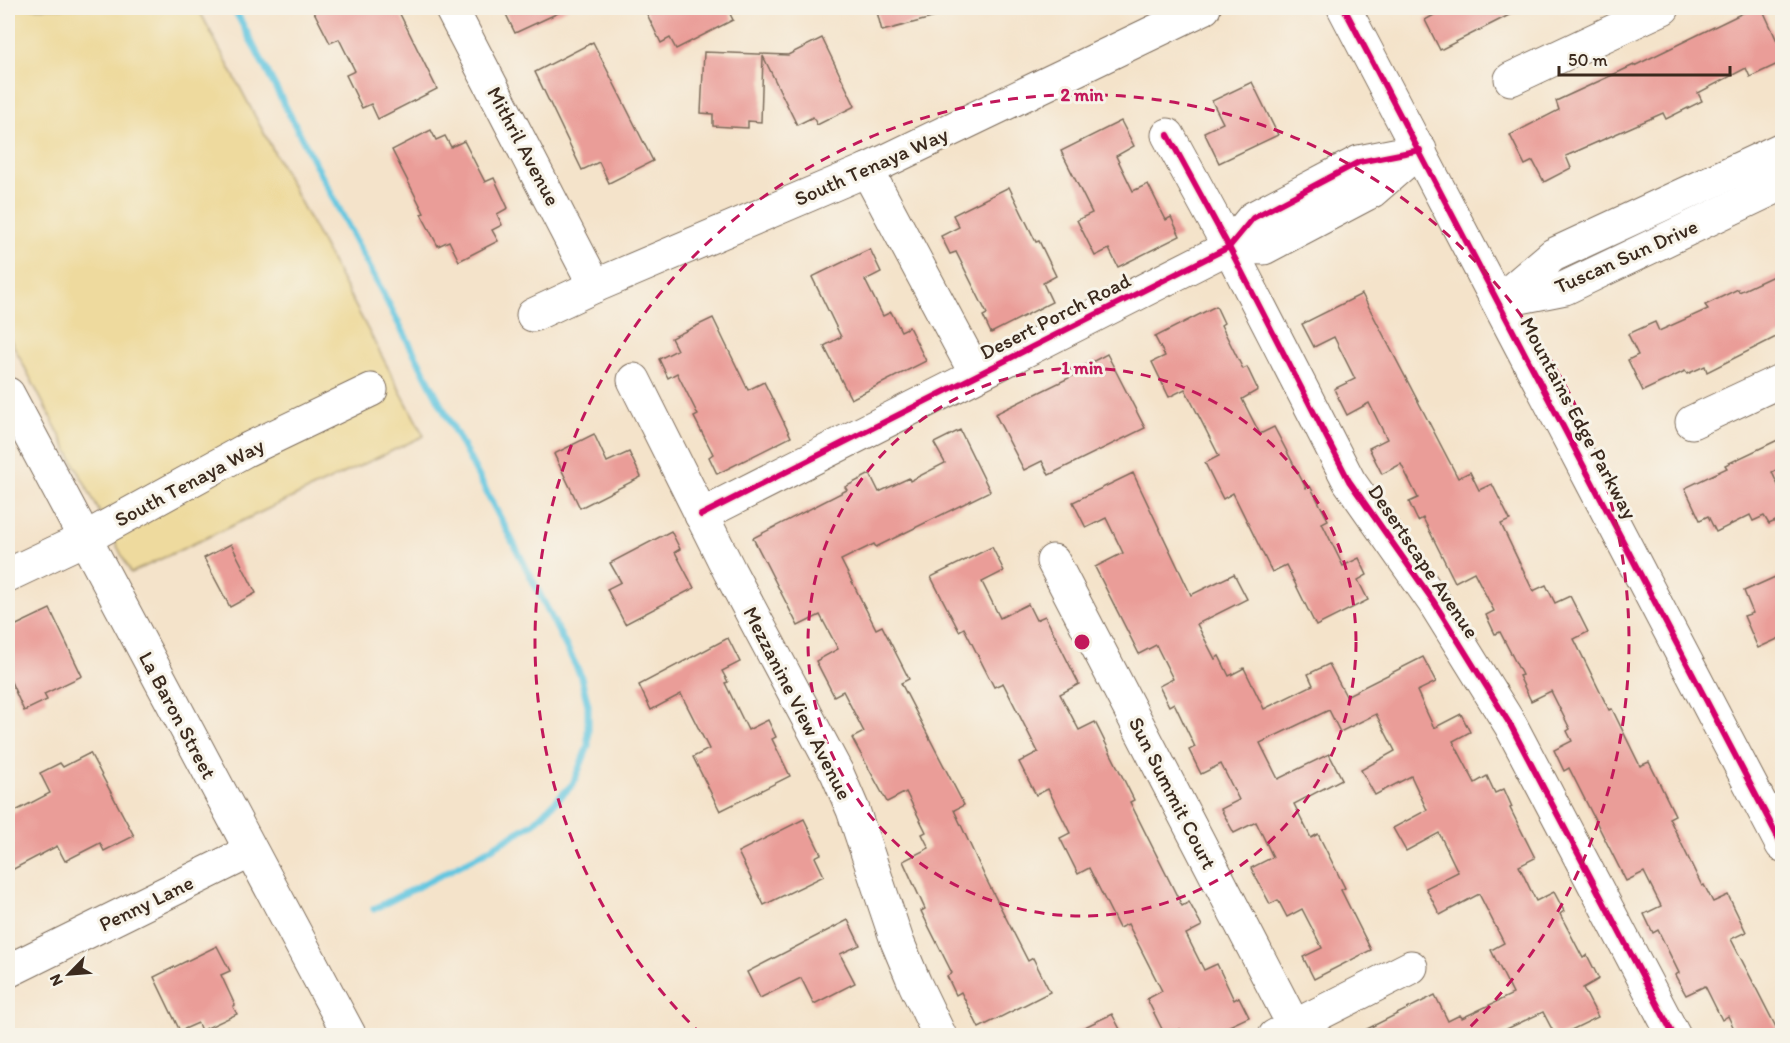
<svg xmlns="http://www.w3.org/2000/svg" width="1790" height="1043" font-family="Itim,sans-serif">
	<rect width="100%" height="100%" fill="#f7f3e8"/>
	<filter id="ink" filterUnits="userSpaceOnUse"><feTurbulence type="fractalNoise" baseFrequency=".0167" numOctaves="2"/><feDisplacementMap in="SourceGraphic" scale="12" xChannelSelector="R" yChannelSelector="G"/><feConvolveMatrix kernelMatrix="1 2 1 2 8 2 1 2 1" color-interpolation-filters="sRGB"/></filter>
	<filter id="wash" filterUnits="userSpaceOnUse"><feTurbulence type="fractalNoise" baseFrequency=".008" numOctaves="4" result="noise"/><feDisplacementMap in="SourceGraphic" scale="24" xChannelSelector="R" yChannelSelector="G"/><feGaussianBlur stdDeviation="1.35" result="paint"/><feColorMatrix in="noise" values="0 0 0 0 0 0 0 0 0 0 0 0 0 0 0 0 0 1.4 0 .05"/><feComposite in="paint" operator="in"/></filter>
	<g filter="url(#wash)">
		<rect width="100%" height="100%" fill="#f4e3ca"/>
		<!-- sand -->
		<polygon fill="#eeda9e" stroke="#94825e" stroke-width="1.5" points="8,8 198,8 424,436 131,573 8,335"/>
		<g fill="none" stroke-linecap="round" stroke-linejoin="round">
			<!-- stream -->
			<polyline stroke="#62c6e0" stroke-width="7" points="234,8 530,575 580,674 588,705 588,746 573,784 534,823 478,856 374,909"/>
		</g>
		<g id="blocks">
			<!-- building -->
			<g fill="#ea9d98">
				<polygon points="312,8 397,8 437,89 378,119 371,104 362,108 346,75 355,71 339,39 330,43"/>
				<polygon points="503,8 569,8 515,33"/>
				<polygon points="644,8 727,8 733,20 676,49 670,38 661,43"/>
				<polygon points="876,8 946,8 947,14 882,31"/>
				<polygon points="1430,8 1523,8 1440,50 1425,20 1434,15"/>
				<polygon points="1753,8 1762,8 1782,52 1782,62 1750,77 1746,68 1698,93 1702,101 1666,119 1663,113 1566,156 1571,168 1544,182 1533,161 1525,165 1510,135 1559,110 1556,101 1634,65 1634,66"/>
				<polygon points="822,38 855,106 817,125 813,117 797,125 763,56 761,122 748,121 748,128 713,126 713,114 701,113 704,52 788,55"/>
				<polygon points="593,42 653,161 609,183 599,162 582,170 535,72"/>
				<polygon points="1252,82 1278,135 1219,163 1204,132 1223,123 1212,101"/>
				<polygon points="1121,121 1134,146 1116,156 1133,191 1148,184 1166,220 1171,217 1180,236 1118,267 1109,249 1095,256 1077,220 1092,213 1061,151"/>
				<polygon points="431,130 436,140 445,136 451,147 464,141 485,182 494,178 508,208 497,214 502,225 492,230 498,241 459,261 449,241 438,246 421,214 424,213 392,150"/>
				<polygon points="1009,187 1036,242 1039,241 1056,276 1043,283 1052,302 991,333 983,316 987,314 956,252 950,254 941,236 959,227 953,215"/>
				<polygon points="870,249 881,272 865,280 883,316 891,312 901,331 909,327 926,361 851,399 824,346 841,337 812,277"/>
				<polygon points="1782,272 1782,334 1707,372 1705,366 1687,374 1685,371 1643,391 1628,360 1638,355 1628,334 1655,322 1659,331 1708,309 1705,305 1738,289 1739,292"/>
				<polygon points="1362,294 1458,478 1470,472 1479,490 1492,484 1510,520 1501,524 1533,591 1546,585 1555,603 1570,596 1588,632 1574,639 1609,710 1612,709 1640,766 1649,762 1675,815 1669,818 1702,886 1704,885 1713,902 1728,895 1746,932 1731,939 1780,1035 1737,1035 1728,1016 1722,1020 1705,986 1686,995 1675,975 1679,973 1658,930 1653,933 1644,914 1661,906 1644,872 1626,881 1569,768 1564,771 1554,750 1572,741 1567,731 1570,729 1551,691 1531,701 1519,676 1522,675 1500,632 1495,634 1486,615 1494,611 1474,572 1455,582 1423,518 1418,521 1409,502 1418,498 1401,464 1382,474 1369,448 1387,439 1369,403 1347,415 1334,389 1355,379 1334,337 1314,347 1302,324"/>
				<polygon points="1216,306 1224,323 1221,325 1243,369 1247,367 1258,390 1242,399 1260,434 1274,427 1306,488 1310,486 1328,520 1322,523 1343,566 1359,558 1367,575 1358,580 1368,600 1316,626 1286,565 1272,572 1233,493 1223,499 1205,463 1219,456 1185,389 1169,397 1152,362 1165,356 1155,337"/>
				<polygon points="713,318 748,390 764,382 791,437 717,474 709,457 713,454 694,417 698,415 677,373 668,378 659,359 677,350 671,338"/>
				<polygon points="1107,354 1145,428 1049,475 1042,461 1024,470 995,414 1075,375 1073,372"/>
				<polygon points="960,430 990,491 876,547 874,544 841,560 876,629 882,626 909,679 901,683 964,805 954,810 986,879 1028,961 1033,958 1050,992 979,1028 961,992 956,995 947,976 952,973 921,911 925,909 903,861 929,848 922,834 926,832 906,792 887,802 852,738 864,732 843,691 834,696 816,661 838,649 820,615 798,626 753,538 847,490 845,487 870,474 879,492 909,478 910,481 945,463 934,443"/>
				<polygon points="594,434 607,462 629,452 641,477 580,508 554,454"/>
				<polygon points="1782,438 1782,467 1772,472 1782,494 1782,518 1769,524 1764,516 1753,521 1750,515 1716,532 1708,516 1700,520 1685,488 1727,468 1725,465"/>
				<polygon points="1133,473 1191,595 1234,574 1247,599 1197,624 1215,659 1219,656 1229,676 1244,668 1264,709 1313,685 1308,674 1329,664 1346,696 1423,657 1436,682 1417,691 1434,728 1461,714 1470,732 1453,741 1475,783 1487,776 1495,793 1504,789 1512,807 1510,808 1535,858 1519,866 1536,901 1554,892 1564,911 1560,914 1583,958 1587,955 1599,979 1583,988 1598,1017 1561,1035 1555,1035 1543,1012 1494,1035 1355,1035 1435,995 1448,1021 1460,1015 1462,1018 1513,994 1491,950 1504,943 1479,894 1440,915 1426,888 1458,872 1439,833 1406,851 1393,828 1427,810 1411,776 1375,795 1361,770 1395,751 1376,714 1340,732 1329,710 1260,743 1278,779 1329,754 1342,779 1294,804 1311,838 1318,834 1345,888 1341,890 1371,950 1314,979 1303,957 1322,948 1302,909 1287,917 1278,900 1270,904 1251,868 1273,857 1256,822 1234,833 1221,809 1239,800 1221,764 1201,774 1189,750 1195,747 1174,703 1169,706 1159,686 1173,679 1156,645 1139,654 1095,567 1123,553 1106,518 1086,528 1073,502"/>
				<polygon points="671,531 680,549 675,552 694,588 625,624 607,589 621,582 610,563"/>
				<polygon points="231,544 256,593 230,607 204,558"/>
				<polygon points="992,547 1004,571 982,582 1000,618 1028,604 1036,620 1045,616 1079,684 1060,694 1079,730 1095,722 1134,800 1130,802 1182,906 1189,902 1202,926 1186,934 1204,970 1217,964 1234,1000 1239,997 1249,1017 1210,1035 1183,1035 1180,1029 1165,1035 1147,999 1162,991 1128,924 1119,928 1089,868 1078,874 1060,838 1070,833 1048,789 1036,795 1019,762 1038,752 1003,683 994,687 964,628 959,631 931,577"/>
				<polygon points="1782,574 1782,637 1758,648 1744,616 1753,613 1744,591"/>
				<polygon points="50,609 82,676 44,694 47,700 24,711 8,675 8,629"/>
				<polygon points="728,638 740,662 722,671 728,682 725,683 748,730 768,720 776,737 772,739 790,776 720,811 693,757 709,749 681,694 651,710 639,685"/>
				<polygon points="90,753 134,836 104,851 100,843 65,861 57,846 8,872 8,815 50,793 40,773 60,763 63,767"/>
				<polygon points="804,819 821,854 815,857 824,876 764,905 738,852"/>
				<polygon points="848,920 860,945 840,954 855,983 814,1004 801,978 760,998 747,972"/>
				<polygon points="217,946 230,971 221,975 235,1005 233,1007 237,1014 201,1031 198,1023 180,1031 154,977"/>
				<polygon points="1112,1014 1123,1035 1068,1035"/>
			</g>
		</g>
	</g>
	<g filter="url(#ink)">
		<use href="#blocks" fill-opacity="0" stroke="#7c6b5a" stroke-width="1.5"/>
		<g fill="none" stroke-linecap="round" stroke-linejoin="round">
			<defs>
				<g id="minor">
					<polyline points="451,8 595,286"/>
					<polyline points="1344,8 1782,845"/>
					<polyline points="1511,79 1663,8"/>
					<polyline points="1168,135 1229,247 1349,481 1434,602 1511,726 1674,1036"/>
					<polyline points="867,170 976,374"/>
					<polyline points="1229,247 1264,248 1372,191 1417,152"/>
					<polyline points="1499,301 1553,255 1782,149"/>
					<polyline points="1501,301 1565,288 1782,184"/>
					<polyline points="533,315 595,286 867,170 1204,8"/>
					<polyline points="634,380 730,572 837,773 853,810 897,941 915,984 940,1036"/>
					<polyline points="8,394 350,1036"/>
					<polyline points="1692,422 1782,380"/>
					<polyline points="701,515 1229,247 1253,218 1359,162 1420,150"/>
					<polyline points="1053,561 1294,1026"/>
					<polyline points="8,575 84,539 244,451 371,390"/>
					<polyline points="8,971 251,851"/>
					<polyline points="1275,1036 1411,967"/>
				</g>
			</defs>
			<!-- minor casing -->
			<use href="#minor" stroke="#7c6b5a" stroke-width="35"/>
			<!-- minor -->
			<use href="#minor" stroke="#fff" stroke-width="33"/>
			<defs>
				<g id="cycleway">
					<polyline points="1344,8 1782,845"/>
					<polyline points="1168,135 1229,247 1349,481 1434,602 1511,726 1674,1036"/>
					<polyline points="701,515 1229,247 1253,218 1359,162 1420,150"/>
				</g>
			</defs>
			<!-- cycleway casing -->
			<use href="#cycleway" stroke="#f7f3e8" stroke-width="10"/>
			<!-- cycleway -->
			<use href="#cycleway" stroke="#d6006c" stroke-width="6"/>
		</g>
	</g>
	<!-- distance rings -->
	<g fill="none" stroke="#c2185b" stroke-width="3" stroke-dasharray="10 8">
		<circle cx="1082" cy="642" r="274"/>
		<path d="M702 1035A547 547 0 1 1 1462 1035"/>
	</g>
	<g text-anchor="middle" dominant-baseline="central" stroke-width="6" stroke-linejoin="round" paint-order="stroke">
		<!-- street labels -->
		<g font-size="21" fill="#3b2a1e" stroke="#f7f3e8">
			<text transform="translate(524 146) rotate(62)">Mithril Avenue</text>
			<text transform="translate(871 166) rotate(-24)">South Tenaya Way</text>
			<text transform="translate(1626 256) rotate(-24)">Tuscan Sun Drive</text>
			<text transform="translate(1055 316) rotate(-27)">Desert Porch Road</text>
			<text transform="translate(1579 418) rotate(62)">Mountains Edge Parkway</text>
			<text transform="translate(189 482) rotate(-28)">South Tenaya Way</text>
			<text transform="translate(1424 561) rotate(56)">Desertscape Avenue</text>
			<text transform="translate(798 703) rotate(63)">Mezzanine View Avenue</text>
			<text transform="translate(178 715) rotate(62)">La Baron Street</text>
			<text transform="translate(1173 793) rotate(63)">Sun Summit Court</text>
			<text transform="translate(146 903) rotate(-26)">Penny Lane</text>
		</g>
	</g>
	<circle cx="1082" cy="642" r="9" fill="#c2185b" stroke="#f7f3e8" stroke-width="3"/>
	<g font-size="18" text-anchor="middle" font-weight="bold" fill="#c2185b" stroke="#f7f3e8" stroke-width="6" stroke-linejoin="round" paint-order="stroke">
		<text x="1082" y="101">2 min</text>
		<text x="1082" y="374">1 min</text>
	</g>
	<!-- margin -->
	<rect width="1790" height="1043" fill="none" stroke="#f7f3e8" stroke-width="30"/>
	<!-- north arrow -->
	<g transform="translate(69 974) rotate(245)" stroke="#f7f3e8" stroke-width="4.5" paint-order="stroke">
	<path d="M0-4.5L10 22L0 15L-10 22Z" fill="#3b2a1e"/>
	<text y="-9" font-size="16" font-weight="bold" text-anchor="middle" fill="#3b2a1e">N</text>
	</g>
	<!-- scale -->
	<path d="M1559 66v9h171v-9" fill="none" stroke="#3b2a1e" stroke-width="3"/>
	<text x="1568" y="66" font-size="18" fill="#3b2a1e" stroke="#f7f3e8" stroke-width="4.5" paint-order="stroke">50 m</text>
</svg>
